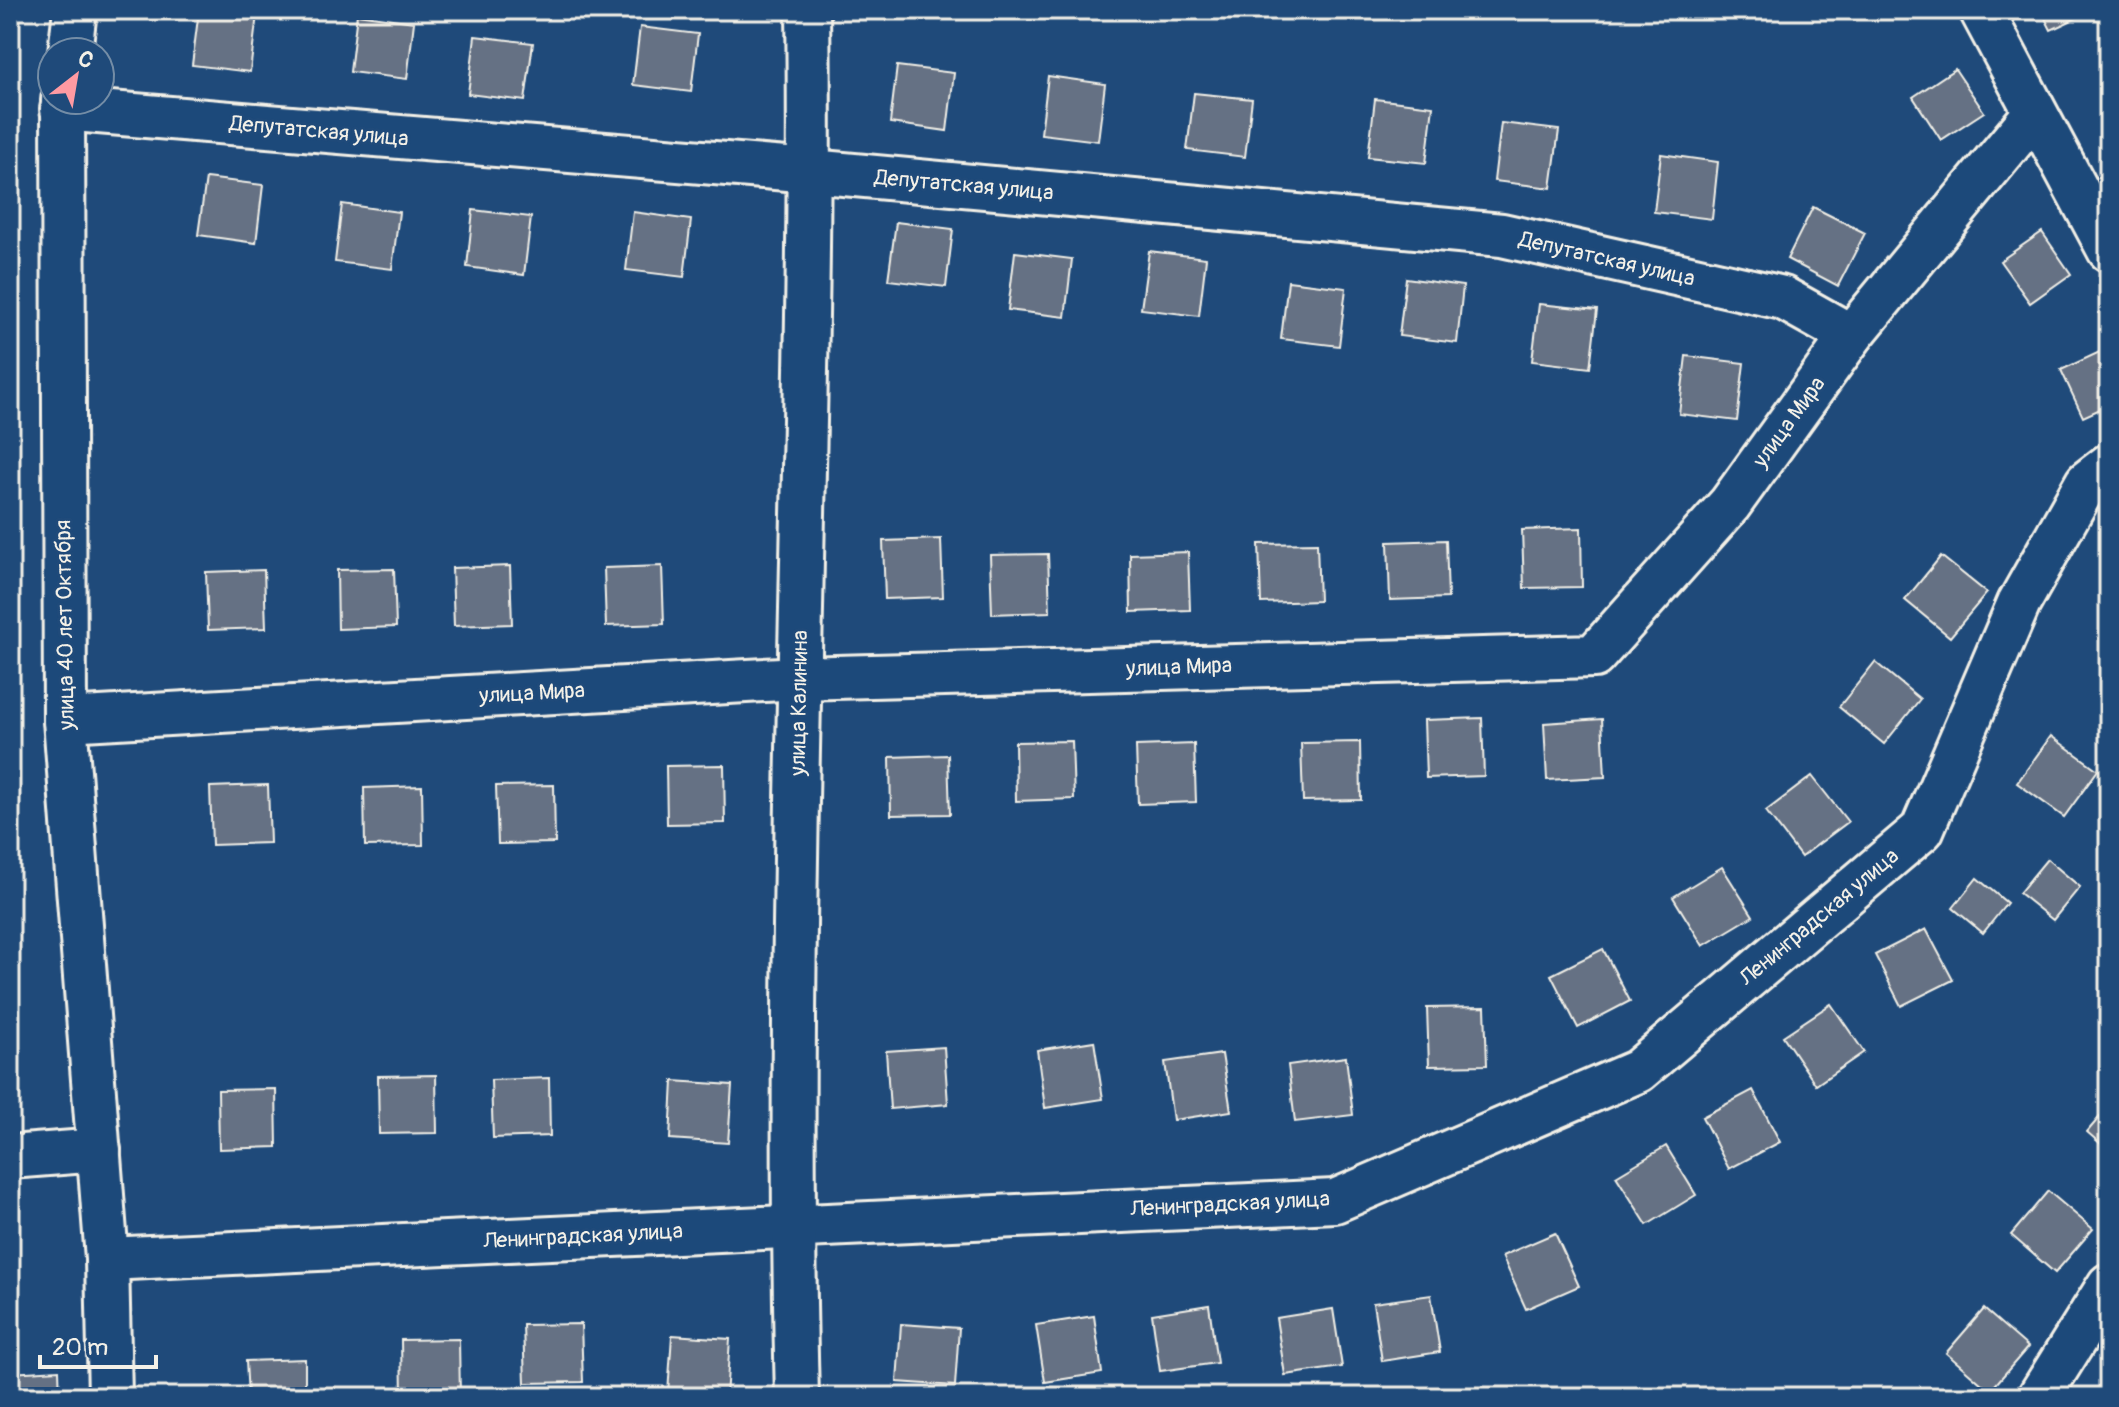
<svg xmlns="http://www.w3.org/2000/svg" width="2119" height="1407" font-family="Pangolin,sans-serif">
	<rect width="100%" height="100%" fill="#1f4a7a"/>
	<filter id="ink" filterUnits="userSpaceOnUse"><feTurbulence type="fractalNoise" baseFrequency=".0125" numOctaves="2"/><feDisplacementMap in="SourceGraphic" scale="16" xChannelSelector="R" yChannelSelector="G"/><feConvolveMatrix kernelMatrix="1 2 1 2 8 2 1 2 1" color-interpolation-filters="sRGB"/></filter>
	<g filter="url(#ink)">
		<!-- building -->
		<g fill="#657184" stroke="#f4f1e8" stroke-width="2">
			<polygon points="199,10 257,14 250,72 192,65"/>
			<polygon points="2041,10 2094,10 2051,30"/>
			<polygon points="357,14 414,22 407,79 350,72"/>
			<polygon points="640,27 698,34 691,92 633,85"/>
			<polygon points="475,36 533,43 525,101 468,94"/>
			<polygon points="897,66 954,73 947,131 890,123"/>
			<polygon points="1955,69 1984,112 1941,140 1913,97"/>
			<polygon points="1048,76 1105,84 1098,141 1041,134"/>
			<polygon points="1194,93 1252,99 1245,157 1187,150"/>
			<polygon points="1375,99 1433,106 1426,163 1368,157"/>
			<polygon points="1501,123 1559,130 1551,188 1494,181"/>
			<polygon points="1661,154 1718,162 1712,219 1654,212"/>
			<polygon points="206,178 263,185 256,243 198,235"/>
			<polygon points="342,204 399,212 392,269 335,262"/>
			<polygon points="1813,207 1865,233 1838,286 1787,259"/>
			<polygon points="473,210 531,217 524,275 467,267"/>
			<polygon points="633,212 691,220 684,277 626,270"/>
			<polygon points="896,222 953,229 946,287 888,280"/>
			<polygon points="2042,232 2071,274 2030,303 2000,261"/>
			<polygon points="1149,251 1206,258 1199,316 1141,309"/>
			<polygon points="1015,252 1072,259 1065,317 1008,310"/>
			<polygon points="1406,278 1463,286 1457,343 1399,336"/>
			<polygon points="1288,281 1346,288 1339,346 1281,339"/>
			<polygon points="1539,304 1597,310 1590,368 1532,361"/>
			<polygon points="2106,349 2109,355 2109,405 2083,417 2061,370"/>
			<polygon points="1686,356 1744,363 1737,421 1679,414"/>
			<polygon points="1581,528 1582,587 1524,588 1522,530"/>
			<polygon points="941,539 943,597 885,599 883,541"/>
			<polygon points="1446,540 1448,598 1390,600 1388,542"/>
			<polygon points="1317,543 1319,601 1261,603 1259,544"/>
			<polygon points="1188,552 1190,610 1131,612 1130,554"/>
			<polygon points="1048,554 1050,612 992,614 990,555"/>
			<polygon points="1941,556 1987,593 1950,637 1905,600"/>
			<polygon points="510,566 512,624 454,626 452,568"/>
			<polygon points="662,566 664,624 606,626 604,568"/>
			<polygon points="394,569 396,627 338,629 337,570"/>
			<polygon points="264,570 266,628 208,630 206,572"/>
			<polygon points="1875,662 1920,699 1884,744 1839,707"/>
			<polygon points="1482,718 1484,776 1426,778 1424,720"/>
			<polygon points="1602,719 1605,777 1547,780 1544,723"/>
			<polygon points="2051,736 2098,770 2064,817 2017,783"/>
			<polygon points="1072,741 1074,799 1016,801 1015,742"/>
			<polygon points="1360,742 1361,800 1303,801 1301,743"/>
			<polygon points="1194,744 1196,802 1138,804 1136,746"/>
			<polygon points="948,755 950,814 891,815 890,757"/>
			<polygon points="724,765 725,823 667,824 666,766"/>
			<polygon points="1812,776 1848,822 1801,857 1766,811"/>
			<polygon points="268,785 270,843 212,845 210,787"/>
			<polygon points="554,785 555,843 498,844 496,786"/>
			<polygon points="422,786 423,845 365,846 364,788"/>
			<polygon points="2047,859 2080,887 2053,920 2019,893"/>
			<polygon points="1722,867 1753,916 1703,946 1673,897"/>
			<polygon points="1977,878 2007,903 1983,933 1953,908"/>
			<polygon points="1926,929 1953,980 1901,1006 1875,955"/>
			<polygon points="1603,949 1630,1001 1578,1028 1551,975"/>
			<polygon points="1831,1004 1864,1052 1816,1085 1783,1036"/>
			<polygon points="1485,1007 1487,1065 1429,1066 1427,1008"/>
			<polygon points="1094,1041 1103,1099 1045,1108 1037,1050"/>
			<polygon points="944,1047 948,1104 890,1109 886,1051"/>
			<polygon points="1222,1054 1231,1111 1173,1120 1165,1062"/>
			<polygon points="1346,1057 1353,1115 1295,1122 1288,1065"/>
			<polygon points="436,1075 437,1133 379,1134 378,1076"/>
			<polygon points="549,1078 550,1136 493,1138 491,1080"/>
			<polygon points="673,1081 732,1085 728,1143 670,1139"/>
			<polygon points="276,1089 277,1147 219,1149 218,1090"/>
			<polygon points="1753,1090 1780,1142 1729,1169 1702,1117"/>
			<polygon points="2109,1106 2109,1151 2087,1132"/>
			<polygon points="1666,1146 1696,1195 1647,1225 1616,1176"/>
			<polygon points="2048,1191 2093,1229 2055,1273 2011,1235"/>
			<polygon points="1555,1233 1579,1286 1526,1309 1502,1256"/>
			<polygon points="1431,1295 1440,1352 1382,1361 1373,1303"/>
			<polygon points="1209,1305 1217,1363 1160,1371 1152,1314"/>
			<polygon points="1333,1309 1342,1367 1285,1375 1276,1318"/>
			<polygon points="1984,1309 2028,1347 1990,1391 1946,1353"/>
			<polygon points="1094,1316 1102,1373 1045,1382 1036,1325"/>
			<polygon points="581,1324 583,1382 525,1383 523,1325"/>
			<polygon points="901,1324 959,1328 955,1386 897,1382"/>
			<polygon points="672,1335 730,1339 726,1397 668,1393"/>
			<polygon points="459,1339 460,1397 402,1397 401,1340"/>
			<polygon points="305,1359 305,1397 248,1397 246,1361"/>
			<polygon points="59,1370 60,1397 10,1397 10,1373"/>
		</g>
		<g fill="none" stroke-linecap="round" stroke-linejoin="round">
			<defs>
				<g id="minor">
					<polyline points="1981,10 2109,250"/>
					<polyline points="70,52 75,10"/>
					<polyline points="63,100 65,720 107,1259 110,1397"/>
					<polyline points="62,109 811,171 1502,235 1783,298 1851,336"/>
					<polyline points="65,720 799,678 1594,656 1730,504 1851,336 2035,113"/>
					<polyline points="10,1157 99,1150"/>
					<polyline points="107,1259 1335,1201 1638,1071 1922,830 2019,603 2087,482 2109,465"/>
					<path d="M 797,1397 C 790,1135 795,872 801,609 C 805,410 811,210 808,10"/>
					<polyline points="2039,1397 2109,1285"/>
				</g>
			</defs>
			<!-- minor casing -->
			<use href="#minor" stroke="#f4f1e8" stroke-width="48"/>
			<!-- minor -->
			<use href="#minor" stroke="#1f4a7a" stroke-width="42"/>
		</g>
	</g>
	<g text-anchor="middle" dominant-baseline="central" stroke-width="6" stroke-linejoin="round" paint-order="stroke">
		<!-- street labels -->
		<g font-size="22" fill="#f4f1e8" stroke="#1f4a7a">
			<text transform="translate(319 131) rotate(5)">Депутатская улица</text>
			<text transform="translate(964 185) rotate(5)">Депутатская улица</text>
			<text transform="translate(1607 259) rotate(13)">Депутатская улица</text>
			<text transform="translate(1789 422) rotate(-54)">улица Мира</text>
			<text transform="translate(65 625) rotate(-91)">улица 40 лет Октября</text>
			<text transform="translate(1179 667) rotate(-2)">улица Мира</text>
			<text transform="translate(532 693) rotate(-3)">улица Мира</text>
			<text transform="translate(799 703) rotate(-89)">улица Калинина</text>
			<text transform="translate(1819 917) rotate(-40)">Ленинградская улица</text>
			<text transform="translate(1230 1204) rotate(-3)">Ленинградская улица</text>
			<text transform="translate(583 1236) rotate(-3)">Ленинградская улица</text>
		</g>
	</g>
	<!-- margin -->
	<rect width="2119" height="1407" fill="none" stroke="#1f4a7a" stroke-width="40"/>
	<rect x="20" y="20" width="2079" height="1367" fill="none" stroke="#f4f1e8" stroke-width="3" filter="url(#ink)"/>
	<!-- north arrow -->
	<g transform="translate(76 76) rotate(31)"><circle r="38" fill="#1f4a7a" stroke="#748da6" stroke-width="2"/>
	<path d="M0-6L14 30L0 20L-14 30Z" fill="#ff9aa2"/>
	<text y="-12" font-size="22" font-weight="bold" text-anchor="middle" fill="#f4f1e8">С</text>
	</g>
	<!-- scale -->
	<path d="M40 1355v12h116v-12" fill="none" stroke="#f4f1e8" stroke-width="4"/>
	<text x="52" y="1355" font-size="24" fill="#f4f1e8" stroke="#1f4a7a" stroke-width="6" paint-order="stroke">20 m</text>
</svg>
